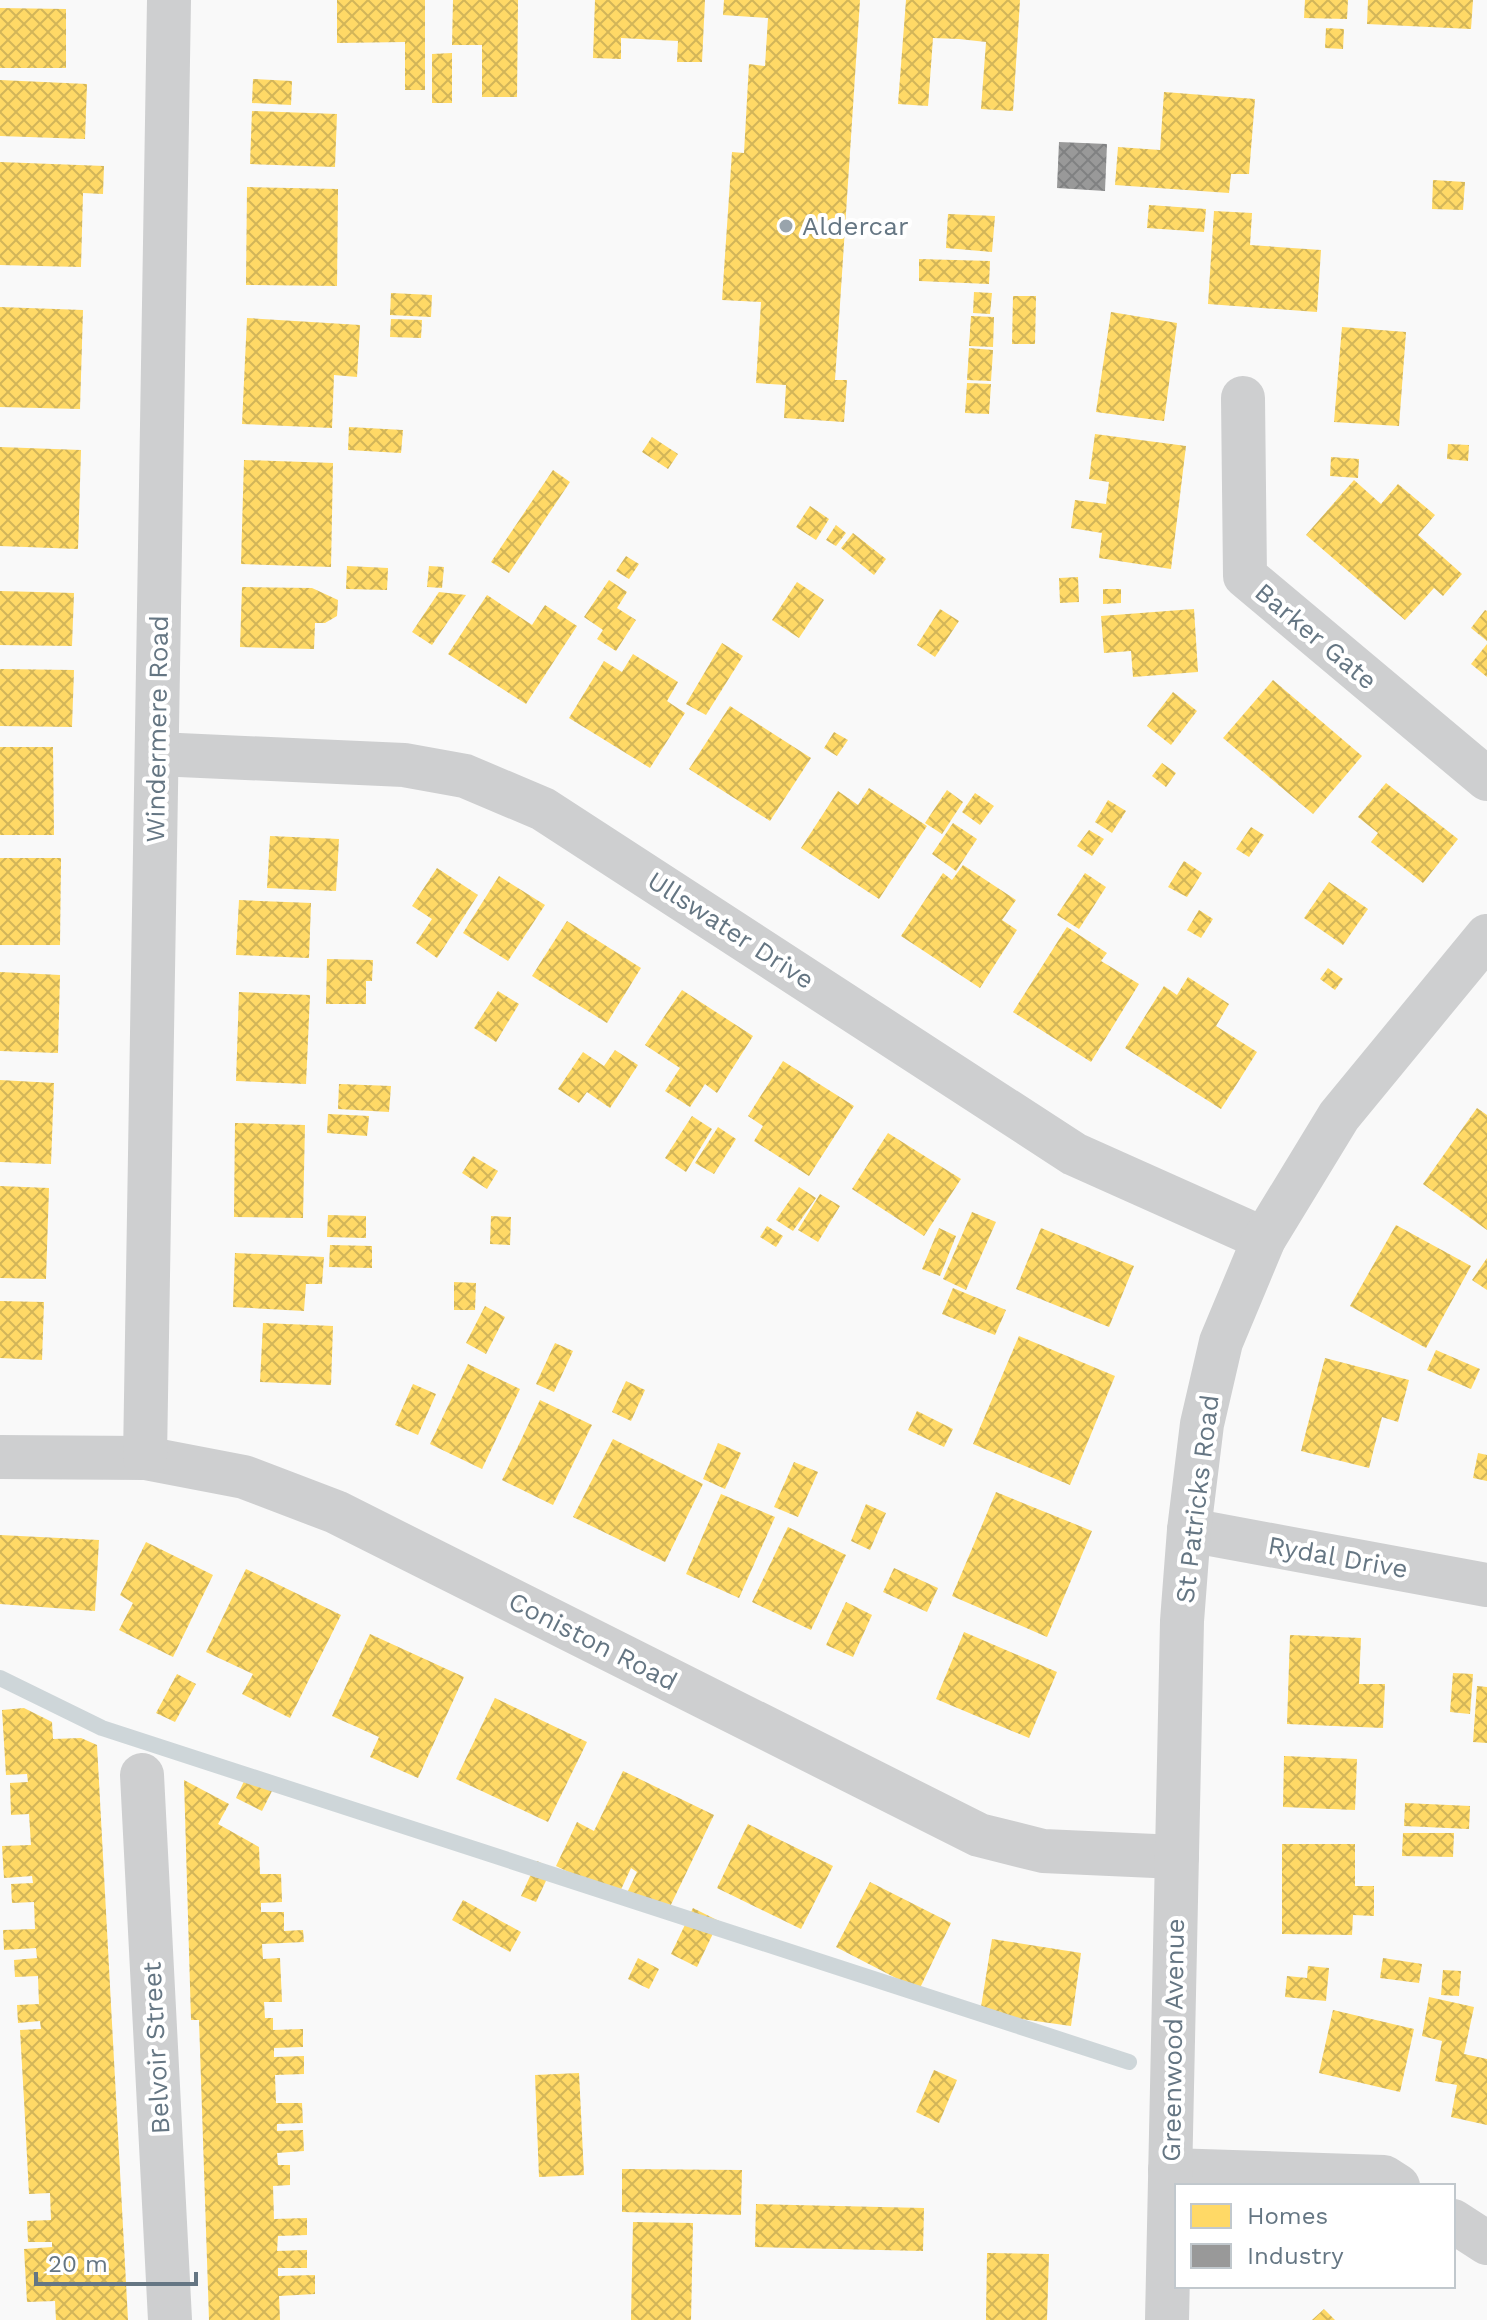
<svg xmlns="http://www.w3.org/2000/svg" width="1487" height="2320" font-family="'Work Sans',sans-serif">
	<defs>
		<pattern id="homes-cross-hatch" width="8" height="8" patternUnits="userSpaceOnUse" patternTransform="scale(2)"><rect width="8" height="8" fill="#ffd966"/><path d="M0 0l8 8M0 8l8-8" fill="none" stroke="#d2b559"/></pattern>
		<pattern id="industry-cross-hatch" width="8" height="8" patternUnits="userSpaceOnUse" patternTransform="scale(2)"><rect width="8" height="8" fill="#999"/><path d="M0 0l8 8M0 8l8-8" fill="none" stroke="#808182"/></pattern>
	</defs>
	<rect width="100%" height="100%" fill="#f9f9f9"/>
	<!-- homes -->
	<g fill="url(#homes-cross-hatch)">
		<polygon points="337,0 425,0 425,90 405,90 405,42 337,43"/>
		<polygon points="453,0 518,0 517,97 482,97 482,45 452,45"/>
		<polygon points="595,0 705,0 702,62 677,62 678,41 621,38 621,59 593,58"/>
		<polygon points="724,0 860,0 835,380 847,380 844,422 784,418 786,385 756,383 761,302 722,300 732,152 744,153 749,64 765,66 768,18 723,15"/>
		<polygon points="906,0 1020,0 1013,111 981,109 986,42 959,39 933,38 928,106 898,104"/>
		<polygon points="1305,0 1348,0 1347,19 1304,18"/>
		<polygon points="1368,0 1473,0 1471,29 1367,24"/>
		<polygon points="0,8 66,9 66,68 0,68"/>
		<polygon points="1326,28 1344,29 1343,49 1325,48"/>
		<polygon points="452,53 452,103 432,103 432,54"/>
		<polygon points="253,79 292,81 291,105 252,103"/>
		<polygon points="0,80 87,84 85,139 0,136"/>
		<polygon points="1164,92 1255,99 1249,174 1231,174 1229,193 1115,185 1118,147 1160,150"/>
		<polygon points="252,111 337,114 335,167 250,164"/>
		<polygon points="0,162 104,166 103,194 83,193 81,267 0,265"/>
		<polygon points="1433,180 1465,182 1463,210 1432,209"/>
		<polygon points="247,187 338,189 337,286 246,285"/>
		<polygon points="1149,205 1206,209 1204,232 1147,228"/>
		<polygon points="1214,211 1252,213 1250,245 1321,250 1317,312 1208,304"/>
		<polygon points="948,214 995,216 992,252 946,248"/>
		<polygon points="919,259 990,261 989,284 919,281"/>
		<polygon points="974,292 992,293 990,314 973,313"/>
		<polygon points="391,293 432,295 431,317 390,315"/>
		<polygon points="1013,296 1036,296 1035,344 1012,344"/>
		<polygon points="0,307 83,310 80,409 0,407"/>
		<polygon points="1111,312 1177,323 1164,421 1096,412"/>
		<polygon points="971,316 994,317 993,347 969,346"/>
		<polygon points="247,318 360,325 357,377 334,375 332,428 242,424"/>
		<polygon points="391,319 422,320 421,338 390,337"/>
		<polygon points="1342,327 1406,332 1399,426 1334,422"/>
		<polygon points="969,348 993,350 991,381 967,380"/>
		<polygon points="967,383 991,384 989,414 965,413"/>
		<polygon points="349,427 403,430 401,453 348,450"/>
		<polygon points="1095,434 1186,446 1171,569 1099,558 1102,533 1071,528 1075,500 1106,504 1109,482 1089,479"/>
		<polygon points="652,437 678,454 668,469 642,452"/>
		<polygon points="1448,444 1469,445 1468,461 1447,459"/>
		<polygon points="0,447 81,450 78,549 0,546"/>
		<polygon points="1331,457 1359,459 1358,478 1330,476"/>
		<polygon points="244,460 333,463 331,567 241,564"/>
		<polygon points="553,470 570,482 509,573 491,562"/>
		<polygon points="1354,480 1381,504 1398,484 1435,515 1418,535 1462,574 1443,596 1434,588 1405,620 1306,535"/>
		<polygon points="810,506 829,519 816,540 796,527"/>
		<polygon points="836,525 846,533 836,546 826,540"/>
		<polygon points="853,533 886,559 874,575 841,548"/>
		<polygon points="626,556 639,564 629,579 616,571"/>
		<polygon points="347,566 388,568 387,590 346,589"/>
		<polygon points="429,566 444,567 442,588 427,587"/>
		<polygon points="1078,577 1079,602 1060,603 1059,578"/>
		<polygon points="609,580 627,592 617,608 636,620 616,651 597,639 603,630 584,617"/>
		<polygon points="797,582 824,600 799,638 772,620"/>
		<polygon points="242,587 312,588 338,600 337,616 325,623 315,623 314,649 240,647"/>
		<polygon points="1103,589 1121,589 1121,603 1103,604"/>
		<polygon points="0,591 74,593 72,646 0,645"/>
		<polygon points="439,592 466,595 432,645 412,632"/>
		<polygon points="487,595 532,625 545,605 577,626 526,704 448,654"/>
		<polygon points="940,609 959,621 935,657 917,645"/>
		<polygon points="1194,609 1198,672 1133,677 1131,651 1104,653 1101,616"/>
		<polygon points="1485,610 1487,611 1487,641 1471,628"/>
		<polygon points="722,643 743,656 706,715 686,704"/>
		<polygon points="1487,644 1487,677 1471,664"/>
		<polygon points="633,654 678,682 667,701 685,713 650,768 569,718 604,661 622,672"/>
		<polygon points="0,669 74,670 72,727 0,726"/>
		<polygon points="1273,680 1362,756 1313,814 1223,738"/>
		<polygon points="1173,692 1197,711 1171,745 1147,726"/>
		<polygon points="730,706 811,758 770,821 689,769"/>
		<polygon points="834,732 848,740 837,756 824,748"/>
		<polygon points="0,747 53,747 54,835 0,835"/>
		<polygon points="1162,763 1176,773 1166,787 1152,776"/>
		<polygon points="1386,783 1458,839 1423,883 1371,842 1378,833 1358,817"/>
		<polygon points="869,788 927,826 879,899 801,848 838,791 858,805"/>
		<polygon points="947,790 963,802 942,834 925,823"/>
		<polygon points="975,793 994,806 980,825 962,812"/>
		<polygon points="1108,800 1126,811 1112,833 1095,822"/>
		<polygon points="953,823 977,839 956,871 932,854"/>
		<polygon points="1251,827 1264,835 1249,857 1236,849"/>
		<polygon points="1089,830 1104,839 1092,856 1077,846"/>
		<polygon points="270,836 339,839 336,891 267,888"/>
		<polygon points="0,858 61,858 60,945 0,945"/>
		<polygon points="1184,861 1202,873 1187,897 1168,887"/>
		<polygon points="963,865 1016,900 1002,920 1017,930 980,988 901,936 943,873 952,880"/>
		<polygon points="437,868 478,895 437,958 416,943 432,919 412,906"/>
		<polygon points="1085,873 1106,887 1079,929 1057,915"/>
		<polygon points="499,876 545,905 508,961 463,933"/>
		<polygon points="1329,882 1368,909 1343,945 1304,918"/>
		<polygon points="239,900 311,903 309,958 236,955"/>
		<polygon points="1199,910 1213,919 1201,938 1187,930"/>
		<polygon points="567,921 641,968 607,1023 532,976"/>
		<polygon points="1067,927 1107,953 1101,961 1139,984 1091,1062 1013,1012"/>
		<polygon points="327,959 373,960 372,981 366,981 366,1004 326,1004"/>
		<polygon points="1328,968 1343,979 1335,990 1320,979"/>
		<polygon points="0,972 60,975 58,1053 0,1051"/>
		<polygon points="1188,977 1229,1004 1216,1026 1257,1052 1221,1109 1125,1048 1164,986 1177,995"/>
		<polygon points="682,990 753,1036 717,1093 705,1084 690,1107 665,1091 680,1068 645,1045"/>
		<polygon points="498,991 519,1004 496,1042 474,1028"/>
		<polygon points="239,992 310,995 306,1084 236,1081"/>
		<polygon points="615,1050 638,1065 610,1108 587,1092 579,1103 558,1089 583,1052 604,1066"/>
		<polygon points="783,1061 854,1106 809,1176 754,1141 763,1126 748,1116"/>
		<polygon points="0,1080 54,1083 51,1164 0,1162"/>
		<polygon points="339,1084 391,1086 389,1112 338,1109"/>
		<polygon points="1477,1108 1487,1115 1487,1230 1423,1184"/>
		<polygon points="328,1114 369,1116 367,1136 327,1133"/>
		<polygon points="692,1116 712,1129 686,1172 665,1158"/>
		<polygon points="235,1123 305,1125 303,1218 234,1217"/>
		<polygon points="718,1127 736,1139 714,1174 695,1163"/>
		<polygon points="888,1133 961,1179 924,1236 852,1189"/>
		<polygon points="473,1156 498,1171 487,1189 462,1173"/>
		<polygon points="0,1186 49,1188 46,1279 0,1278"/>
		<polygon points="799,1187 816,1198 793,1231 776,1220"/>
		<polygon points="820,1194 840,1206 818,1242 798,1230"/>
		<polygon points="972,1212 996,1222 966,1290 943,1279"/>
		<polygon points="328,1215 366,1216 366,1238 327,1237"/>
		<polygon points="491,1216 511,1217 510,1245 490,1244"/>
		<polygon points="1396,1225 1471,1266 1426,1348 1350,1306"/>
		<polygon points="767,1226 783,1236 776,1247 760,1237"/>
		<polygon points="939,1228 956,1236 940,1276 922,1269"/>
		<polygon points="1041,1228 1134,1266 1109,1327 1016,1289"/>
		<polygon points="330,1245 372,1246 372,1268 329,1267"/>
		<polygon points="235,1253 324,1257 322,1284 306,1284 304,1311 233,1307"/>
		<polygon points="1487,1258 1487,1290 1472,1280"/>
		<polygon points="454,1282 476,1283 475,1310 454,1310"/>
		<polygon points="953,1288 1006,1310 995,1335 942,1314"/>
		<polygon points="0,1301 44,1302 42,1360 0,1358"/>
		<polygon points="485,1306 505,1317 486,1354 466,1343"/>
		<polygon points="263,1323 333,1326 331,1385 260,1382"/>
		<polygon points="1019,1336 1115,1376 1070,1485 973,1444"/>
		<polygon points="555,1343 573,1351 554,1392 536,1384"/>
		<polygon points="1436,1350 1480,1369 1471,1389 1427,1370"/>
		<polygon points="1325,1358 1409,1380 1398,1422 1382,1417 1369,1468 1301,1451"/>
		<polygon points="468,1364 520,1389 482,1469 430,1444"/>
		<polygon points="626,1381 645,1390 631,1421 612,1412"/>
		<polygon points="413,1384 436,1394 418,1435 395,1425"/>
		<polygon points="540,1400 592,1425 553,1505 502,1480"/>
		<polygon points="917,1411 953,1429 944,1447 908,1430"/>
		<polygon points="613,1439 703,1484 665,1562 573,1517"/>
		<polygon points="718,1443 741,1453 725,1489 703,1479"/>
		<polygon points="1478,1453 1487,1455 1487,1481 1473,1478"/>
		<polygon points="794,1462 818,1472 798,1517 774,1507"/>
		<polygon points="996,1492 1092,1531 1047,1637 952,1596"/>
		<polygon points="721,1494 775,1517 739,1598 686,1574"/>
		<polygon points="866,1504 886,1513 870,1550 851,1541"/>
		<polygon points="788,1527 846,1555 811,1630 752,1602"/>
		<polygon points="0,1535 99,1540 95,1611 0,1604"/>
		<polygon points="146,1542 213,1575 173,1657 119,1630 133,1603 120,1595"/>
		<polygon points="894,1568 938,1588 927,1612 883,1592"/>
		<polygon points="246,1569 341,1615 290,1718 242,1694 253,1674 206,1652"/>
		<polygon points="846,1602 872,1615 853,1657 826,1645"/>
		<polygon points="964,1632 1057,1672 1029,1738 936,1699"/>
		<polygon points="370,1634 464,1677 418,1778 370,1757 379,1737 332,1716"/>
		<polygon points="1290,1635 1361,1638 1359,1684 1385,1684 1383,1728 1287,1724"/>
		<polygon points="1453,1673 1473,1674 1470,1714 1450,1712"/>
		<polygon points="177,1674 196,1684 175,1722 156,1713"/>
		<polygon points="1477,1686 1487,1687 1487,1743 1473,1742"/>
		<polygon points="495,1698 587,1742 548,1822 456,1779"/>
		<polygon points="24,1708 52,1722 53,1739 81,1738 97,1745 128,2320 56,2320 55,2301 27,2302 24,2249 52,2247 52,2242 28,2242 27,2221 51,2220 50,2193 29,2194 24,2100 20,2030 41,2029 40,2021 18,2023 17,2005 39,2004 38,1976 15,1977 14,1960 37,1958 36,1948 4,1950 3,1930 35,1929 34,1902 12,1903 11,1884 33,1883 32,1876 4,1878 2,1846 31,1845 29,1814 11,1815 10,1783 28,1782 27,1774 6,1775 2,1710"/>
		<polygon points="1284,1756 1357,1759 1355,1810 1283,1807"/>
		<polygon points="623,1771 714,1815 666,1915 626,1895 637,1872 631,1868 618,1896 556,1866 577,1822 594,1831"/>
		<polygon points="247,1775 273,1789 262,1811 236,1798"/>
		<polygon points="184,1780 229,1804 218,1824 259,1847 260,1874 281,1874 282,1902 261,1903 261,1912 284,1912 284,1931 303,1930 304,1942 262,1944 263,1959 280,1958 282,2002 264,2002 265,2018 273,2018 273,2030 303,2029 303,2047 274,2048 274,2057 304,2056 304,2074 275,2075 276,2103 302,2103 303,2123 277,2124 277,2131 303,2130 304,2151 277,2153 278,2165 290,2165 290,2185 273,2186 274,2219 307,2218 307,2235 278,2236 277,2251 307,2250 307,2268 278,2268 278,2276 315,2275 315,2294 279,2296 280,2320 209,2320 199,2020 191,2020"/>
		<polygon points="1405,1803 1470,1806 1469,1829 1404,1826"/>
		<polygon points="748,1824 833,1866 801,1929 717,1888"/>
		<polygon points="1403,1833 1454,1833 1453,1857 1402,1856"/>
		<polygon points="1282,1844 1355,1844 1355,1886 1374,1886 1374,1916 1353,1915 1352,1935 1282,1934"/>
		<polygon points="537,1861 552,1868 536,1902 521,1896"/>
		<polygon points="870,1882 951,1923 919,1990 836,1947"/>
		<polygon points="463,1900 521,1932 510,1952 452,1920"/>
		<polygon points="693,1908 719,1921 697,1967 671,1954"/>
		<polygon points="992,1939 1081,1953 1071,2026 980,2013"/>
		<polygon points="638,1958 659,1969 649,1989 628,1979"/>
		<polygon points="1383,1958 1422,1964 1419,1983 1380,1978"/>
		<polygon points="1308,1966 1329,1968 1326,2001 1285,1997 1287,1976 1307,1978"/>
		<polygon points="1443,1970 1461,1971 1459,1996 1441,1995"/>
		<polygon points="1429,1997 1474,2007 1464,2054 1487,2059 1487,2125 1451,2117 1457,2085 1435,2081 1442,2041 1422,2036"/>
		<polygon points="1333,2010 1414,2029 1400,2092 1319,2073"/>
		<polygon points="934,2070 957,2080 939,2123 916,2112"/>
		<polygon points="579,2073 584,2175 539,2177 535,2075"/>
		<polygon points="622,2169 742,2170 741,2215 622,2212"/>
		<polygon points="756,2204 924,2208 923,2251 755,2247"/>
		<polygon points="633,2222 693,2223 691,2320 631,2320"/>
		<polygon points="987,2253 1049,2254 1047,2320 986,2320"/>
		<polygon points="1324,2309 1335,2320 1312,2320"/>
	</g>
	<!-- industry -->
	<polygon fill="url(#industry-cross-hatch)" points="1059,142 1107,144 1105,191 1057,188"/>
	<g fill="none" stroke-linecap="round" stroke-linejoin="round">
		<!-- stream -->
		<polyline stroke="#ced6d9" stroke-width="16" points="0,1678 102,1728 1129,2062"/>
		<!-- minor -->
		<g stroke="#cecfd0" stroke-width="44">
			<polyline points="1243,398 1245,576 1487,779"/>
			<polyline points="157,754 404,765 465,776 543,809 1074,1154 1264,1239"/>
			<polyline points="0,1457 145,1458 244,1477 336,1512 979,1835 1043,1851 1177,1857"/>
			<polyline points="145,1458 169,0"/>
			<polyline points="1189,1530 1487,1585"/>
			<polyline points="142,1775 170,2320"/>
			<polyline points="1170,2170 1384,2177 1398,2186"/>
			<polyline points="1453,2221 1487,2243"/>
			<polyline points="1167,2320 1182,1621 1189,1530 1202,1424 1221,1342 1264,1239 1339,1116 1487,936"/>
		</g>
	</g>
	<!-- markers -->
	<circle fill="#99a4ac" stroke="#fff" stroke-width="3" cx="786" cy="226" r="8"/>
	<g text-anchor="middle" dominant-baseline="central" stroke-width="8" stroke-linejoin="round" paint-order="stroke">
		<!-- poi labels -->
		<g font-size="26" fill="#657683" stroke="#fff" text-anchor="start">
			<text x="802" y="226">Aldercar</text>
		</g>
		<!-- street labels -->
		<g font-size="26" fill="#657683" stroke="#fff">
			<text transform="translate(1316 636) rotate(40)">Barker Gate</text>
			<text transform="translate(157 729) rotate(-89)">Windermere Road</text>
			<text transform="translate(731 930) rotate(33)">Ullswater Drive</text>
			<text transform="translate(1197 1499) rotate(-83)">St Patricks Road</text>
			<text transform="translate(1338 1557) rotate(10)">Rydal Drive</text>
			<text transform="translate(593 1641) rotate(27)">Coniston Road</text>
			<text transform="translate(1173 2040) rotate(-89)">Greenwood Avenue</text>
			<text transform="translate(156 2048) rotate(-93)">Belvoir Street</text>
		</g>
	</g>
	<!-- legend -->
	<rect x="1175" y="2184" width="280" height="104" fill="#ffffff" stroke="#c1c8cd" stroke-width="2"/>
	<rect x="1191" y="2204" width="40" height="24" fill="#ffd966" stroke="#c1c8cd" stroke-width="2"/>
	<text x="1247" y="2224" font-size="24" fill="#657683">Homes</text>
	<rect x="1191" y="2244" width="40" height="24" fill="#999999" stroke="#c1c8cd" stroke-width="2"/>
	<text x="1247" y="2264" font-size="24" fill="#657683">Industry</text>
	<!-- scale -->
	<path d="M36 2272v12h160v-12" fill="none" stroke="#657683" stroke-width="4"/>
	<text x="48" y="2272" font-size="24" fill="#657683" stroke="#ffffff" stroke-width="6" paint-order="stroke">20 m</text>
</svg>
